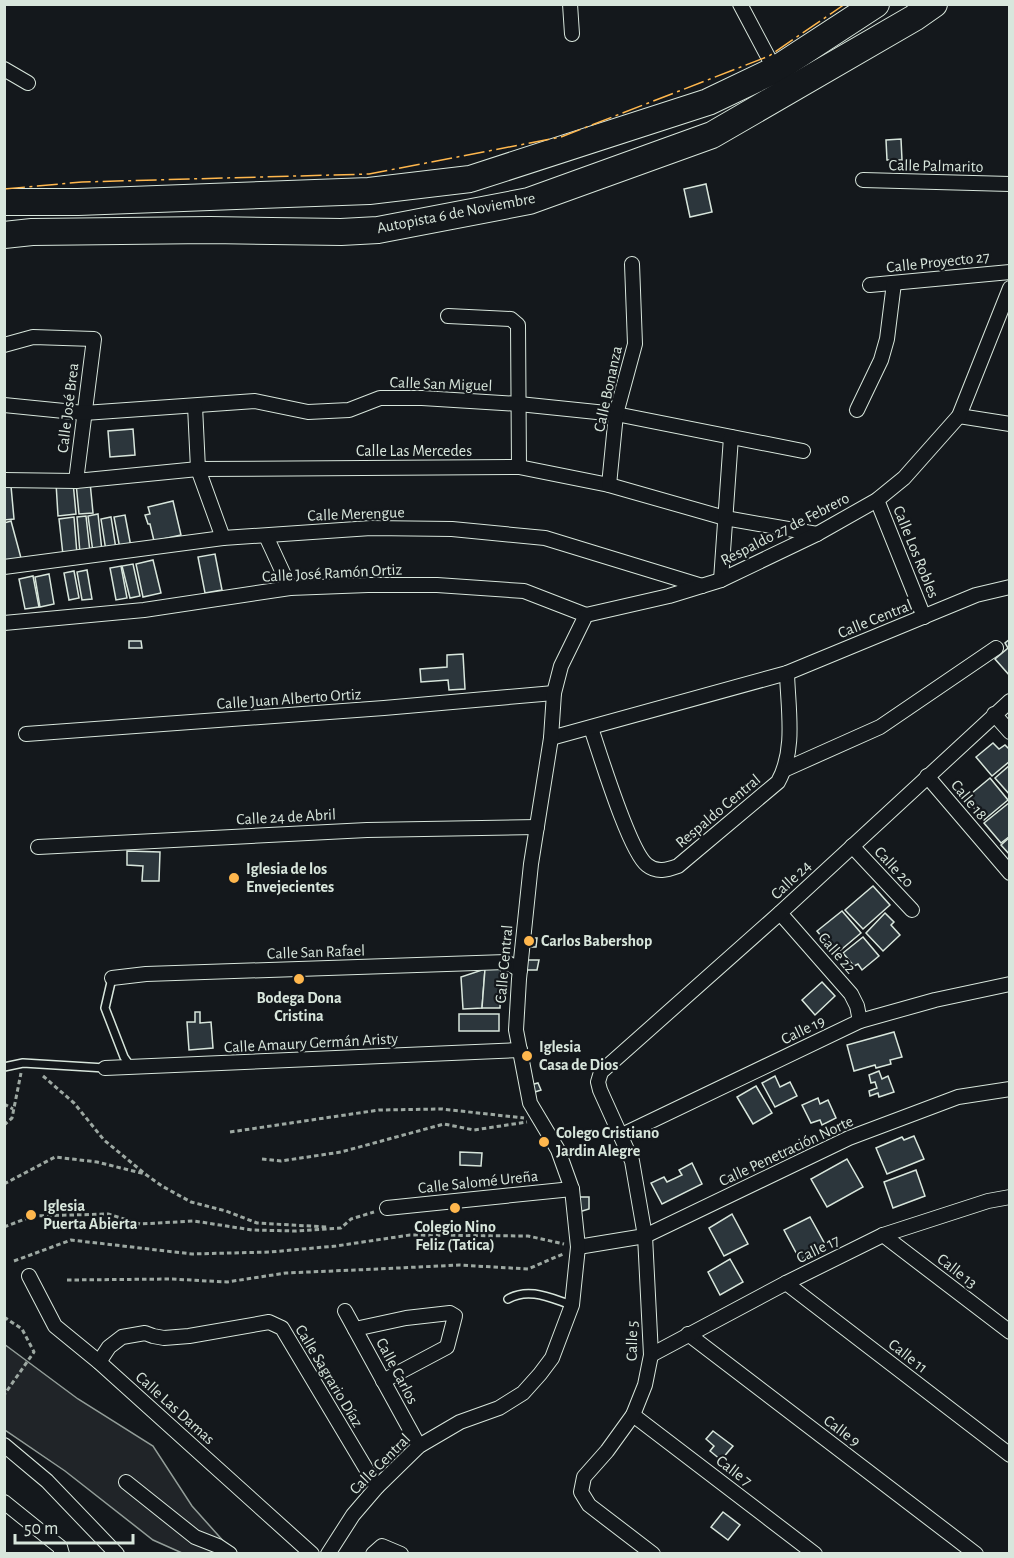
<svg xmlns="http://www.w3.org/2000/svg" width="1014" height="1558" font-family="'Alegreya Sans',sans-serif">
	<rect width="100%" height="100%" fill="#14181c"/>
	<!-- green -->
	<polygon fill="#202428" stroke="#939e99" stroke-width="1.5" points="4,1344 78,1399 153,1446 192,1506 234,1553 182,1553 153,1540 65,1471 5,1430"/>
	<!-- building -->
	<g fill="#2c363c" stroke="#d8e6dc" stroke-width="1.5">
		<polygon points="901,139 902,160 887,160 886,140"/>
		<polygon points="706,184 712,212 690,217 684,189"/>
		<polygon points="133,429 135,455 110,457 108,431"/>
		<polygon points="73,482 76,514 58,516 56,483"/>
		<polygon points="90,482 93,513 79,514 76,483"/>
		<polygon points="11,486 14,519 4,520 4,487"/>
		<polygon points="173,501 181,535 154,541 150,524 148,524 145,515 150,514 148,507"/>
		<polygon points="98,514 102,551 93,552 88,516"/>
		<polygon points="125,515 131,547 120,549 114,517"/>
		<polygon points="86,516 90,552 80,553 77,517"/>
		<polygon points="74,517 77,554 63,555 59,519"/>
		<polygon points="111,517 116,549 106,551 101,519"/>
		<polygon points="11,521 21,558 6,561 4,554 4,523"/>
		<polygon points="215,554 222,590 205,593 198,557"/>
		<polygon points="153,560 161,593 143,597 136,564"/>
		<polygon points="133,564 140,596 130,598 122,566"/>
		<polygon points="121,566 127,598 116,600 110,568"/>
		<polygon points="87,570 92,599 82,600 77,572"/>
		<polygon points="74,571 79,598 69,600 64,573"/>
		<polygon points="49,574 54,604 40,607 35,577"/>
		<polygon points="33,576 39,607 25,609 19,579"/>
		<polygon points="1010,639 1010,676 995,659 1008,648 1005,643"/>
		<polygon points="129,641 141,641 142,648 129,648"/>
		<polygon points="463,654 465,689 449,690 448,680 421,682 420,669 447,667 447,655"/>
		<polygon points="993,743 999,749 1005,745 1010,750 1010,761 992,776 976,757"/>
		<polygon points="1010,765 1010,795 995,778"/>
		<polygon points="990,778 1008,800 984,820 966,798"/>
		<polygon points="1010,802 1010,836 1001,843 984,823"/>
		<polygon points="1010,837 1010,855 1001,845"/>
		<polygon points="127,851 160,852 159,881 142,881 143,866 127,865"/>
		<polygon points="873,886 890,905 863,929 845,910"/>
		<polygon points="842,911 861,933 836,954 817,931"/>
		<polygon points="885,913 894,922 891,925 900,935 883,951 866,933"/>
		<polygon points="863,937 879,956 862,970 858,964 854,966 843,953"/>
		<polygon points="531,938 537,938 536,947 531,947"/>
		<polygon points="525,960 539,960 537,970 523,970"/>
		<polygon points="485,969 482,1008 463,1009 461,977"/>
		<polygon points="485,969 501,969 500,1008 482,1008"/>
		<polygon points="822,982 835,996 815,1015 802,1000"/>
		<polygon points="195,1012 200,1012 200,1023 211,1022 213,1048 189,1050 187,1022 195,1022"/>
		<rect x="459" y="1014" width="40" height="17"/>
		<polygon points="894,1032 902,1057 890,1060 891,1064 876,1068 875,1065 854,1071 847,1045"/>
		<polygon points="879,1071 882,1079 888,1076 894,1092 879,1097 878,1093 870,1096 869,1091 877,1088 875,1082 871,1083 869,1075"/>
		<polygon points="775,1076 780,1087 790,1082 797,1096 775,1107 762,1083"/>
		<polygon points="538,1083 541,1090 532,1093 530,1085"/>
		<polygon points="756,1086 772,1113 753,1124 737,1097"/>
		<polygon points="818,1098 820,1104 828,1100 836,1118 822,1125 820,1120 811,1123 802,1105"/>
		<polygon points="914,1136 924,1159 887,1174 876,1148 902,1137 904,1140"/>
		<polygon points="460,1152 482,1153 481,1166 460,1165"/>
		<polygon points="847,1159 863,1187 827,1207 811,1179"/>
		<polygon points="692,1163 702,1184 662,1204 651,1183 664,1177 667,1182 682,1175 679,1170"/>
		<polygon points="916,1170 925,1196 893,1208 884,1182"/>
		<polygon points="578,1197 589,1197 589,1209 579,1212"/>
		<polygon points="732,1214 748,1244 724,1256 709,1228"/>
		<polygon points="810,1217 826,1246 800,1260 784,1230"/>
		<polygon points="730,1259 743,1282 720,1295 708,1272"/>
		<polygon points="713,1431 733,1446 721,1460 710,1451 714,1446 706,1439"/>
		<polygon points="723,1512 740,1525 728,1540 711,1527"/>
	</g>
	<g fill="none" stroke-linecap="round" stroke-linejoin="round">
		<defs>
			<g id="service">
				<polyline points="112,978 105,1008 124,1057 131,1067"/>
				<polyline points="4,1067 23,1063 105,1068"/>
				<path d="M 508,1299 C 529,1287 550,1298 572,1305"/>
			</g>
			<g id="minor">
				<polyline points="570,4 572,34"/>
				<polyline points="740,4 775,70"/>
				<polyline points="4,69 28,83"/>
				<polyline points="863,180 1010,184"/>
				<polyline points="870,285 1010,272"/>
				<polyline points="448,316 511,319 518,325 519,467"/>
				<polyline points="4,345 33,337 94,339 76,481"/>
				<polyline points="4,405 84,413 255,401 308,412 349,410 380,398 422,398 519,404 616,414 803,451"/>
				<polyline points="195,406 198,469 223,538"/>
				<polyline points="857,410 881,360 887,339 894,283"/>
				<polyline points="959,416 1010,424"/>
				<polyline points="4,480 76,481 198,469 519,467 609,485 725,518 817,534"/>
				<polyline points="609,485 616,414 635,344 632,264"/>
				<polyline points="877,500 924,617"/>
				<polyline points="266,536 290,588"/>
				<polyline points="4,567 223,538 371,528 452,529 545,538 702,586"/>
				<polyline points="721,580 731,437"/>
				<polyline points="4,623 144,610 290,588 368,585 437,585 524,591 586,615"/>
				<polyline points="994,714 1010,732"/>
				<path d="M 591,728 C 600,754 629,851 647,865 C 657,873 667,870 678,866 L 778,782 C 796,750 788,709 787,673"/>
				<polyline points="26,734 384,708 554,693"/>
				<polyline points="551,738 787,673 976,595 1010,587"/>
				<polyline points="786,769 880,727 996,648"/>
				<polyline points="927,776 1010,873"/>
				<polyline points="852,846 912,910"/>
				<polyline points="38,847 367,830 537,827"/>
				<polyline points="780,913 851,994 857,1006 860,1021"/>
				<polyline points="112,978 146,974 506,962 520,970"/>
				<polyline points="105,1068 520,1050"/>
				<polyline points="622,1135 860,1021 935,1000 1010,984"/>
				<polyline points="387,1208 572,1189"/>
				<polyline points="883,1235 1010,1332"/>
				<polyline points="578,1247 645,1236 849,1138 958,1097 1010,1089"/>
				<polyline points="29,1276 55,1326 99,1362 312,1554"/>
				<polyline points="786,1283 1010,1455"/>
				<polyline points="345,1311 419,1446"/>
				<polyline points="355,1329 406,1318 450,1313 455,1316 447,1347 383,1381"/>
				<polyline points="688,1334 976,1554"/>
				<polyline points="651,1355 786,1283 883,1235 988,1201 1010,1197"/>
				<polyline points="99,1362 109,1347 122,1337 145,1333 153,1336 164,1338 189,1336 269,1322 282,1328 377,1487"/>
				<polyline points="633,1415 815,1554"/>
				<polyline points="4,1445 47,1481 117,1554"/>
				<polyline points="126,1482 195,1537 218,1546 230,1554"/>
				<polyline points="4,1502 60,1547 62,1554"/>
				<polyline points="328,1554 353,1515 377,1487 419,1446 460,1422 499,1408 523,1393 540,1374 552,1358 572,1305 578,1247 572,1189 558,1150 530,1103 516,1030 519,979 531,864 551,738 554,693 561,666 586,615 669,596 721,580 817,534 877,500 904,478 959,416 1010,288"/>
				<polyline points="373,1554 382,1546 401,1554"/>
				<polyline points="653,1554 589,1505 581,1492 584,1477 607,1451 633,1415 645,1385 651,1355 645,1236 632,1161 600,1090 598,1082 601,1072 780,913 1010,701"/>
			</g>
			<g id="motorway">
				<polyline points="4,202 78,202 369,191 470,179 708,102 775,70 876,4"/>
				<polyline points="4,235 32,232 210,230 341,232 378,230 529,201 712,135 914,18 934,4"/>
			</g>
		</defs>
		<!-- service casing -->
		<use href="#service" stroke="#d8e6dc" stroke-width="10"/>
		<!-- minor casing -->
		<use href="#minor" stroke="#d8e6dc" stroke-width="16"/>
		<!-- motorway casing -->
		<use href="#motorway" stroke="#d8e6dc" stroke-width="28"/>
		<!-- path -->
		<g stroke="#9da8a2" stroke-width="3" stroke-dasharray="4.5 3" stroke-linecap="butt">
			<polyline points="43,1076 74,1103 104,1140 144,1173"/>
			<polyline points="4,1104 13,1109"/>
			<polyline points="4,1125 12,1118 21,1073"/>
			<polyline points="230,1132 379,1110 442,1109 524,1118"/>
			<polyline points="262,1159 281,1161 341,1152 444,1124 474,1130 527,1122"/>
			<polyline points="4,1184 55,1157 97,1162 145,1174 162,1186 191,1202 226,1211 257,1223 327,1227"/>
			<polyline points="4,1227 33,1216 108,1214 140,1224 194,1221 252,1230 295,1231 341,1228 351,1219 374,1212"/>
			<polyline points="14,1261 71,1240 192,1254 270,1252 336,1246 410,1235 528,1236 564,1244"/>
			<polyline points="67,1280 172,1279 227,1282 286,1273 378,1269 459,1265 528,1269 563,1254"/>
			<polyline points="4,1317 22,1329 34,1352 4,1395"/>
		</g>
		<!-- service -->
		<use href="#service" stroke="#14181c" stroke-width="7"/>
		<!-- minor -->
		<use href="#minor" stroke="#14181c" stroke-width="14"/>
		<!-- motorway -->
		<use href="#motorway" stroke="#14181c" stroke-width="26"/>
		<!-- power -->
		<polyline stroke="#ffb74d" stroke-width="1.5" stroke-dasharray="21 4.5 3 4.5" stroke-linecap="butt" points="4,189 82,182 369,174 561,137 769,56 845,4"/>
	</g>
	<!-- markers -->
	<g fill="#ffb74d" stroke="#14181c" stroke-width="2">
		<circle cx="234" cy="878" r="6"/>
		<circle cx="529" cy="941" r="6"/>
		<circle cx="299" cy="979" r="6"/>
		<circle cx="527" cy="1056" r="6"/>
		<circle cx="544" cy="1142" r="6"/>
		<circle cx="455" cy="1208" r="6"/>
		<circle cx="31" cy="1215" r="6"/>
	</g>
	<g text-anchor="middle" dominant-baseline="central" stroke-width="4.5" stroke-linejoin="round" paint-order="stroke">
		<!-- street labels -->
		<g font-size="16" fill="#d8e6dc" stroke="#14181c">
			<text transform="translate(936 166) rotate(1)">Calle Palmarito</text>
			<text transform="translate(456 213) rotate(-11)">Autopista 6 de Noviembre</text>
			<text transform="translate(938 262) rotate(-6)">Calle Proyecto 27</text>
			<text transform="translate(441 384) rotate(2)">Calle San Miguel</text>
			<text transform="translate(608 389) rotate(-78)">Calle Bonanza</text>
			<text transform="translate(68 408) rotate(-83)">Calle José Brea</text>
			<text x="414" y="451">Calle Las Mercedes</text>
			<text transform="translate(356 514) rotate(-2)">Calle Merengue</text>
			<text transform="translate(785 529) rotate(-27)">Respaldo 27 de Febrero</text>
			<text transform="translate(916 552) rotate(68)">Calle Los Robles</text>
			<text transform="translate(332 573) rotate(-3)">Calle José Ramón Ortiz</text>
			<text transform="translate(875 619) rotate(-22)">Calle Central</text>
			<text transform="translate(289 699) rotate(-4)">Calle Juan Alberto Ortiz</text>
			<text transform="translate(969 800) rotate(50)">Calle 18</text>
			<text transform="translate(718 811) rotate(-40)">Respaldo Central</text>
			<text transform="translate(286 817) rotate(-3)">Calle 24 de Abril</text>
			<text transform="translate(894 867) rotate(47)">Calle 20</text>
			<text transform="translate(791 880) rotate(-43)">Calle 24</text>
			<text transform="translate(316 952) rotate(-2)">Calle San Rafael</text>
			<text transform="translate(837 953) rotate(49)">Calle 22</text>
			<text transform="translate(504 964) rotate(-85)">Calle Central</text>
			<text transform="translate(803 1030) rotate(-26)">Calle 19</text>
			<text transform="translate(311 1043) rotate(-3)">Calle Amaury Germán Aristy</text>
			<text transform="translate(786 1151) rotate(-25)">Calle Penetración Norte</text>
			<text transform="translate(478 1182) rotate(-6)">Calle Salomé Ureña</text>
			<text transform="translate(818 1249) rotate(-26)">Calle 17</text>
			<text transform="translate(957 1271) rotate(38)">Calle 13</text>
			<text transform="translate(632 1341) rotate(-89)">Calle 5</text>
			<text transform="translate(908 1356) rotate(38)">Calle 11</text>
			<text transform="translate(397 1371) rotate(62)">Calle Carlos</text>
			<text transform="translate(329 1376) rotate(59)">Calle Sagrario Díaz</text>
			<text transform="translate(175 1408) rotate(42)">Calle Las Damas</text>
			<text transform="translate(842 1431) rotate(37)">Calle 9</text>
			<text transform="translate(380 1464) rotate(-45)">Calle Central</text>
			<text transform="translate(734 1471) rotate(37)">Calle 7</text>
		</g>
		<!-- poi labels -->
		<g font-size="16" font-weight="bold" fill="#d8e6dc" stroke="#14181c" text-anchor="start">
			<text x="246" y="869">Iglesia de los<tspan x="246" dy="18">Envejecientes</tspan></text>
			<text x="541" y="941">Carlos Babershop</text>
			<text x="299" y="998" text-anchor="middle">Bodega Dona<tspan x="299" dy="18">Cristina</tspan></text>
			<text x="539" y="1047">Iglesia<tspan x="539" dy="18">Casa de Dios</tspan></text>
			<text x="556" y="1133">Colego Cristiano<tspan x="556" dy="18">Jardin Alegre</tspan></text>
			<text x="43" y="1206">Iglesia<tspan x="43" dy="18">Puerta Abierta</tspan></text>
			<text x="455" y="1227" text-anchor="middle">Colegio Nino<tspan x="455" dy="18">Feliz (Tatica)</tspan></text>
		</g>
	</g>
	<!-- border -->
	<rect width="1014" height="1558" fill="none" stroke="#d8e6dc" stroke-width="12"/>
	<!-- scale -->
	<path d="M15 1534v9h118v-9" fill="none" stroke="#d8e6dc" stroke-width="3"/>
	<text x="24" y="1534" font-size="18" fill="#d8e6dc" stroke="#14181c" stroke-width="4.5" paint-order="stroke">50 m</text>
</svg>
